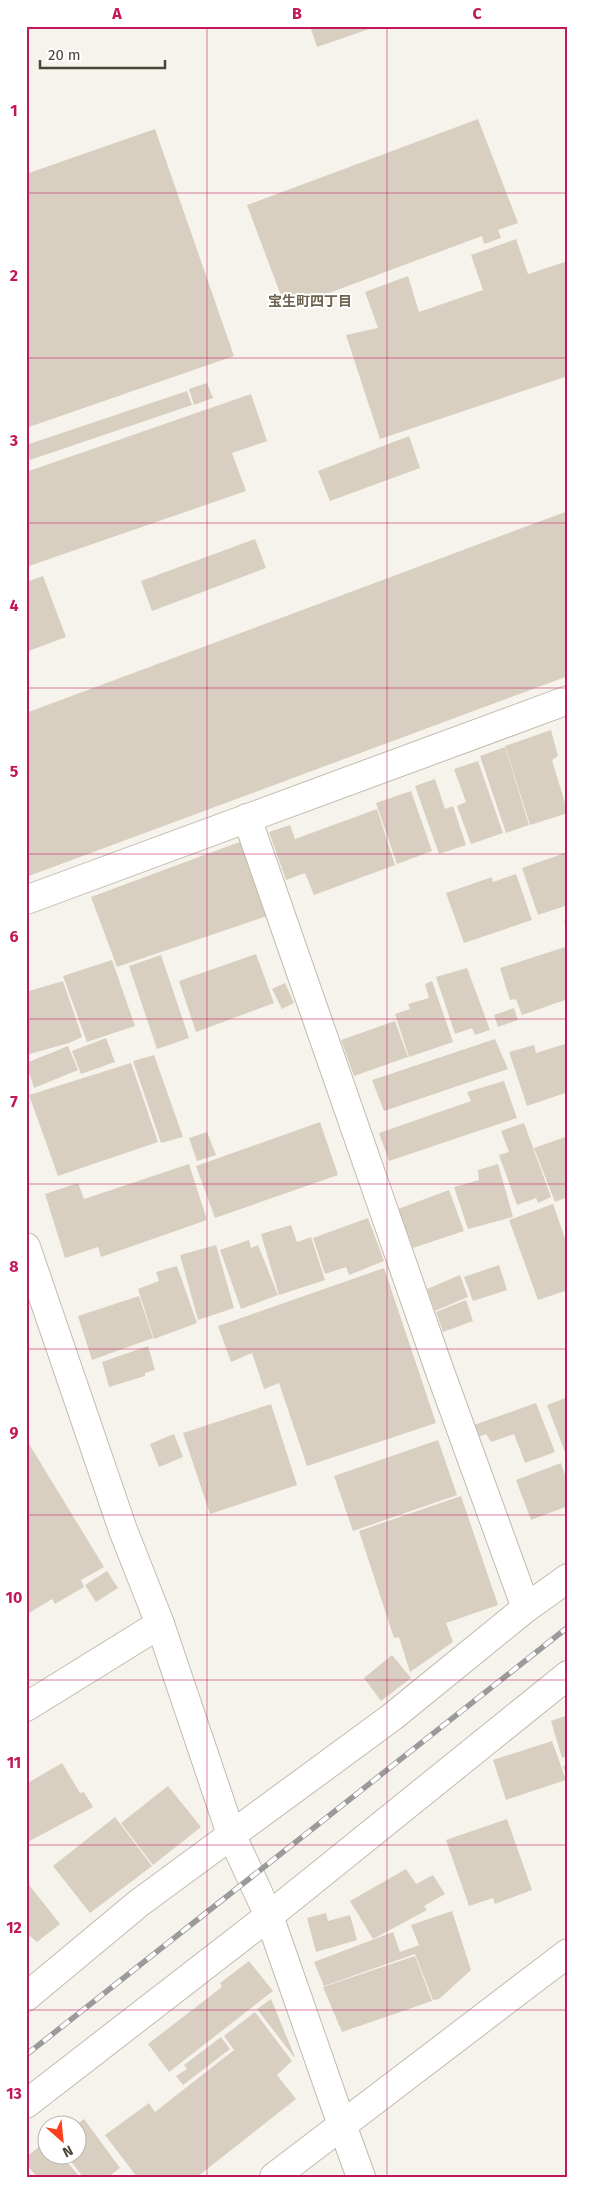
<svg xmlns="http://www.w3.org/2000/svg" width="594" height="2203" font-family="'Fira Sans','Noto Sans JP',sans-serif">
	<rect width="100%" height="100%" fill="#f6f3ec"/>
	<!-- building -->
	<g fill="#d8cfc1">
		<polygon points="310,26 375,26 375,27 317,47"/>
		<polygon points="478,119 518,223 498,230 501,238 484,244 482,236 286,309 247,205"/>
		<polygon points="155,129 234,356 26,428 26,174"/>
		<polygon points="516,239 528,274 568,261 568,376 380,439 346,335 378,328 365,292 408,276 419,312 483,290 471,255"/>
		<polygon points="207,383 213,398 194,405 189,389"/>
		<polygon points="187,391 192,405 30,460 26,445"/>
		<polygon points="251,394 267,441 232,453 246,491 26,567 26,472"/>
		<polygon points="409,436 420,468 330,501 318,471"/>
		<polygon points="568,511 568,676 26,877 26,713"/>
		<polygon points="255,539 266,568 152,611 141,581"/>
		<polygon points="43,576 66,637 26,652 26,582"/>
		<polygon points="551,730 558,756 552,760 568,813 530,825 505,746"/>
		<polygon points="505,747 529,825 506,833 480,756"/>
		<polygon points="478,761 503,833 471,844 457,806 466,802 454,769"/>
		<polygon points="435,779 445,809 453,806 466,845 439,854 415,786"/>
		<polygon points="411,791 432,851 397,864 376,803"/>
		<polygon points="377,809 395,865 314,895 305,873 286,880 269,832 290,825 295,839"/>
		<polygon points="242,841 267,916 117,967 91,897"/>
		<polygon points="568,852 568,905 538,915 522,868"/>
		<polygon points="516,874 532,920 464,943 446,893 492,877 493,882"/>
		<polygon points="568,919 568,931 567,931 564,920"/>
		<polygon points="568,946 568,999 522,1015 516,999 510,1000 500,968"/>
		<polygon points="256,954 274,1003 196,1032 179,981"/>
		<polygon points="161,955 189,1038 157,1049 129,966"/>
		<polygon points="112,960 135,1026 87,1042 63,976"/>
		<polygon points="467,968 490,1030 475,1035 472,1028 455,1034 436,977"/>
		<polygon points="63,981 82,1037 69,1043 26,1055 26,992"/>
		<polygon points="432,981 453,1042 409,1057 395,1014 410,1009 408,1004 429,998 425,984"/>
		<polygon points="285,983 294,1003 282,1009 272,989"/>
		<polygon points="514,1008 518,1020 498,1027 494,1015"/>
		<polygon points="395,1021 408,1057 354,1076 341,1040"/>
		<polygon points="106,1038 115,1062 81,1074 72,1051"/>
		<polygon points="495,1039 508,1069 384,1111 372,1080"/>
		<polygon points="568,1043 568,1092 527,1106 509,1052 534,1045 536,1053"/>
		<polygon points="68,1046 78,1070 34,1088 26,1063"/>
		<polygon points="154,1055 183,1137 161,1143 133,1061"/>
		<polygon points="131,1063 158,1142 58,1176 29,1095"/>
		<polygon points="504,1081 517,1118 389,1161 379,1133 471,1101 467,1092"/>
		<polygon points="320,1122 338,1175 215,1218 196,1166"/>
		<polygon points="524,1123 551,1197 538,1203 536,1198 517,1205 499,1155 509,1152 501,1131"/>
		<polygon points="207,1132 216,1155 197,1161 189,1138"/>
		<polygon points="568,1136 568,1197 555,1202 534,1148"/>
		<polygon points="189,1164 207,1220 101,1257 98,1247 65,1258 45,1194 78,1183 84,1199"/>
		<polygon points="498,1164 513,1217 468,1229 454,1187 479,1180 478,1170"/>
		<polygon points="449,1190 464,1231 413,1248 398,1209"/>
		<polygon points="553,1204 568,1247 568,1290 538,1300 509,1220"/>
		<polygon points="368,1218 384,1261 349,1275 346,1267 325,1274 313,1238"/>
		<polygon points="291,1225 297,1242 311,1237 325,1280 279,1295 261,1234"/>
		<polygon points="249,1240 251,1248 258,1245 278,1295 241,1309 220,1250"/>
		<polygon points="216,1245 234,1308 198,1320 180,1255"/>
		<polygon points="499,1265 507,1290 473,1301 464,1277"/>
		<polygon points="177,1266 197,1323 154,1339 138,1289 159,1281 156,1272"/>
		<polygon points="384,1268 436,1423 307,1466 279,1383 264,1389 252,1353 231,1362 218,1326"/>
		<polygon points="460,1275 468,1297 435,1311 427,1289"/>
		<polygon points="139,1296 153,1338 92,1360 78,1316"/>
		<polygon points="466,1300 473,1321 443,1332 436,1312"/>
		<polygon points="148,1346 155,1370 145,1373 145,1376 109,1387 102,1362"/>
		<polygon points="568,1397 568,1460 547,1405"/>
		<polygon points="536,1403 555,1452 525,1463 514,1434 491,1442 486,1434 478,1437 474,1425"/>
		<polygon points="271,1404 297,1485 210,1514 183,1433"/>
		<polygon points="174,1434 183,1457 159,1467 150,1444"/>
		<polygon points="26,1439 104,1567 81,1580 84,1587 55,1604 52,1599 29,1613 26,1608"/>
		<polygon points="438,1440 457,1495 353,1531 334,1476"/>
		<polygon points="561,1463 568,1484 568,1506 531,1520 516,1480"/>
		<polygon points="461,1496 498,1605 446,1623 453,1642 410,1672 399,1637 394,1638 359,1531"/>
		<polygon points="107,1571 118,1588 96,1602 85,1585"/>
		<polygon points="392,1655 411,1678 381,1701 364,1678"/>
		<polygon points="568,1715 568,1756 562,1758 551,1721"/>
		<polygon points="552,1741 566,1780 506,1800 493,1760"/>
		<polygon points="62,1763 80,1793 84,1792 93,1807 26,1843 26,1784"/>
		<polygon points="568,1765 568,1779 567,1779 563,1766"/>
		<polygon points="168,1786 201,1827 153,1865 121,1823"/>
		<polygon points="115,1817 152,1866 90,1913 53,1866"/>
		<polygon points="507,1819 532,1890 495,1904 493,1898 469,1906 446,1840"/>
		<polygon points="406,1869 416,1884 433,1875 445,1894 424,1906 427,1910 373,1939 350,1901"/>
		<polygon points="26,1881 60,1924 37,1942 30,1936 26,1939"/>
		<polygon points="452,1911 471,1970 439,1999 433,2000 415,1954 324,1986 314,1962 393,1932 400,1952 419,1945 411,1925"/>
		<polygon points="326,1913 328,1921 350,1915 357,1940 316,1952 307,1918"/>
		<polygon points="415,1956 432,2001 342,2032 323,1987"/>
		<polygon points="249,1961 273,1991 169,2072 148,2044 222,1987 220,1983"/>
		<polygon points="271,1999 295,2057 294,2057 257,2009"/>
		<polygon points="255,2012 292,2061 277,2075 296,2099 197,2177 137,2177 105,2135 149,2103 155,2112 234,2050 224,2036"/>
		<polygon points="221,2037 230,2049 183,2085 176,2076 187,2069 184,2065"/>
		<polygon points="84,2119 120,2168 108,2177 83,2177 67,2156 78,2156 78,2126 75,2126"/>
		<polygon points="48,2140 48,2156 62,2156 80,2177 37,2177 26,2164 26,2157"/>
	</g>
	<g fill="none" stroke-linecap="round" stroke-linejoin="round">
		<defs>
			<g id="minor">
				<polyline points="247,818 438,1366 526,1608"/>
				<polyline points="26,900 568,700"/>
				<polyline points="26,1247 123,1530 160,1624 231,1834 269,1916"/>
				<polyline points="26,1707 160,1624"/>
				<polyline points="26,1997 139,1903 392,1717 526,1608 568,1578"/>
				<polyline points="26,2104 269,1916 568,1675"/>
				<polyline points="342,2125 361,2177"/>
			</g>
			<g id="tertiary">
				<polyline points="269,1916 342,2125"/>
				<polyline points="274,2177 568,1953"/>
			</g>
		</defs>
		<!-- minor casing -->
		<use href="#minor" stroke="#c2bbae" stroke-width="30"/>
		<!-- tertiary casing -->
		<use href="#tertiary" stroke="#c2bbae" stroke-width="30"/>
		<!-- minor -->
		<use href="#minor" stroke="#fff" stroke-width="28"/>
		<!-- tertiary -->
		<use href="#tertiary" stroke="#fff" stroke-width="28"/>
		<defs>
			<polyline id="rail" points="26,2055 568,1627"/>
		</defs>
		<!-- rail casing -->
		<use href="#rail" stroke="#9a9a9a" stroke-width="5.5"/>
		<!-- rail -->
		<use href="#rail" stroke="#fff" stroke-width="4" stroke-dasharray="11" stroke-linecap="butt"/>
	</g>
	<!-- grid -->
	<path fill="none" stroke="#c2185b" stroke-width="1" stroke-opacity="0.55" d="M 207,26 L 207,2177M 387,26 L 387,2177M 26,193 L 568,193M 26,358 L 568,358M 26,523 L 568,523M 26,688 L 568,688M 26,854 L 568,854M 26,1019 L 568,1019M 26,1184 L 568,1184M 26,1349 L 568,1349M 26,1515 L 568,1515M 26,1680 L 568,1680M 26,1845 L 568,1845M 26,2010 L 568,2010"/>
	<g text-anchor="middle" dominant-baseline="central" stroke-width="4" stroke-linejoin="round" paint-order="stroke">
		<!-- neighbourhood labels -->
		<g font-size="14" font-weight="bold" fill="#6e6250" stroke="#fff">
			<text x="310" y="301">宝生町四丁目</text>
		</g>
	</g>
	<!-- border -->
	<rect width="594" height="2203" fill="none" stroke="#ffffff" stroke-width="55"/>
	<!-- north arrow -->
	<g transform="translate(62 2140) rotate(153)"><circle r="24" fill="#ffffff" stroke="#b7b4b0"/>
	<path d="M0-4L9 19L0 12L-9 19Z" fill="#fc3f1d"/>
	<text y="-8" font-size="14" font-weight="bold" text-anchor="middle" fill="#4b4439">N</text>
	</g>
	<!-- scale -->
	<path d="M40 60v8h125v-8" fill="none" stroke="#4b4439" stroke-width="2.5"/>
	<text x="48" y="60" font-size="15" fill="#4b4439" stroke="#ffffff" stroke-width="4" paint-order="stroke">20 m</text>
	<rect x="28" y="28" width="538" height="2148" fill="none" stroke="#c2185b" stroke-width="2"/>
	<g font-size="16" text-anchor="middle" font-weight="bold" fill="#c2185b">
		<text x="117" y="19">A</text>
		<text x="297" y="19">B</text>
		<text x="477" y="19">C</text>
		<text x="14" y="116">1</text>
		<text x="14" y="281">2</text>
		<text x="14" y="446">3</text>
		<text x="14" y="611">4</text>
		<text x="14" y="777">5</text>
		<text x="14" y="942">6</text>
		<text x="14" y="1107">7</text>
		<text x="14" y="1272">8</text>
		<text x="14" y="1438">9</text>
		<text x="14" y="1603">10</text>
		<text x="14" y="1768">11</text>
		<text x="14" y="1933">12</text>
		<text x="14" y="2099">13</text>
	</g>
</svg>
